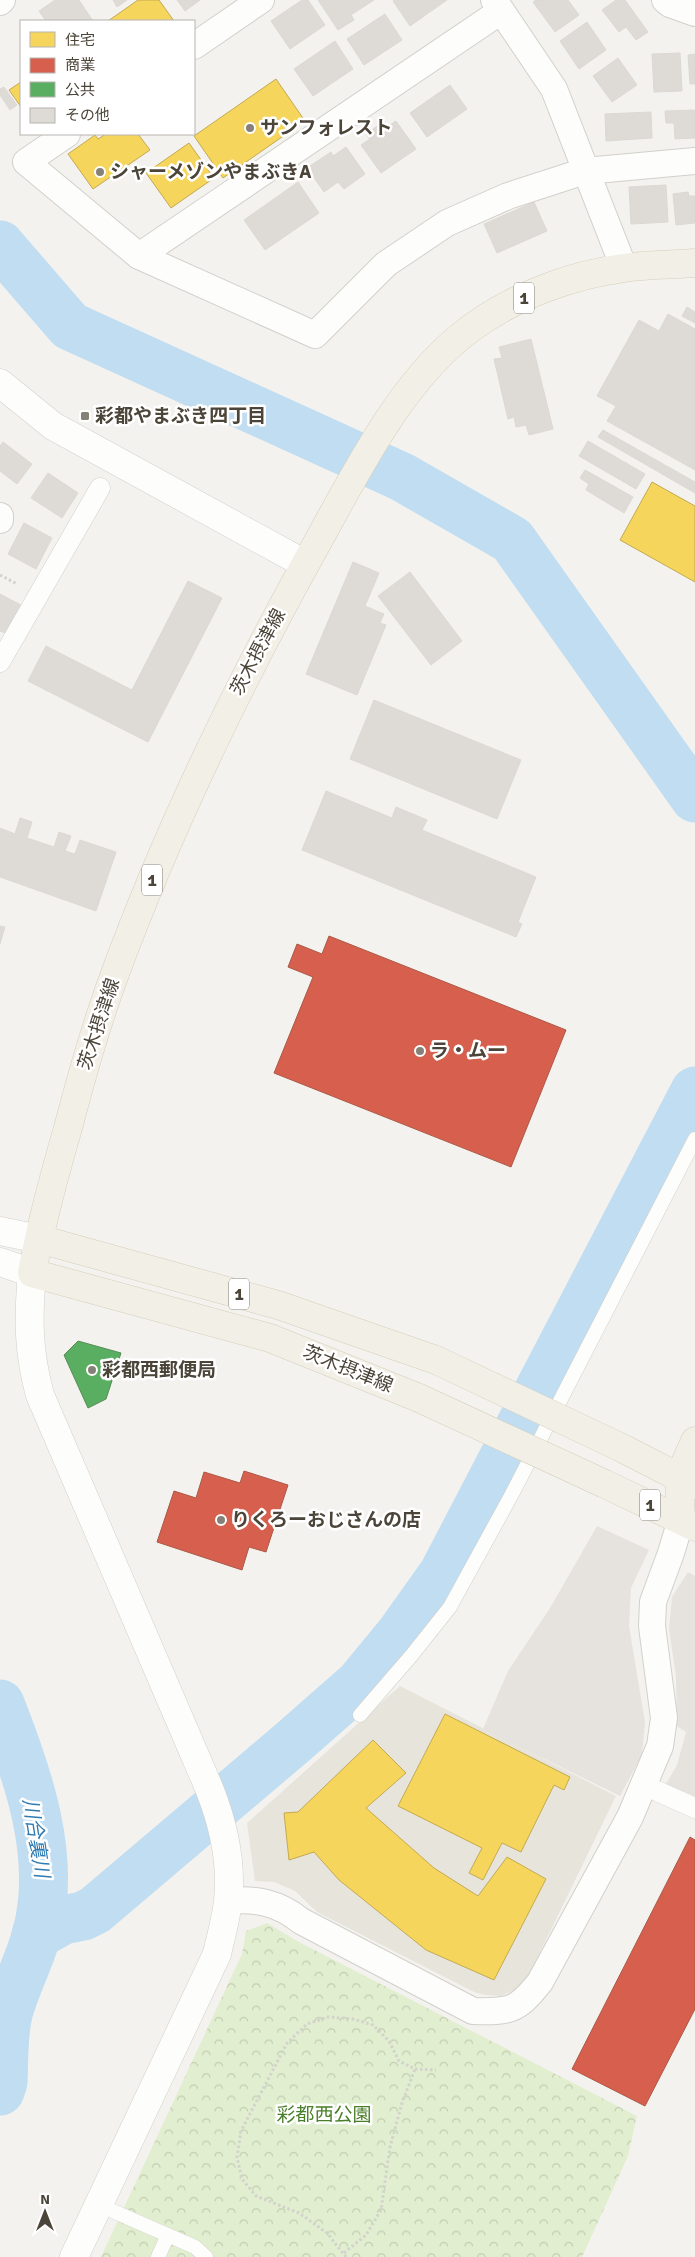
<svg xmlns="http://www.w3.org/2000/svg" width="695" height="2257" font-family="Signika,'Noto Sans JP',sans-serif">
	<defs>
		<pattern id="forest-crowns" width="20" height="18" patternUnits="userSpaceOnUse" patternTransform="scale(1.25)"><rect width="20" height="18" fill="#e1eecf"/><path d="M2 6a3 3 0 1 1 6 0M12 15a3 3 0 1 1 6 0" fill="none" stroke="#c3cdb2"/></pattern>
	</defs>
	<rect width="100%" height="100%" fill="#f4f2ee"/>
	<!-- residential -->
	<polygon fill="#e7e4dc" points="400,1686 616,1796 528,1977 516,1989 501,1996 485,1995 474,1992 317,1912 295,1891 274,1882 255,1881 247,1823"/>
	<!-- forest -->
	<polygon fill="url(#forest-crowns)" points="267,1923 299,1942 637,2116 628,2156 582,2257 101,2257 242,1954 246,1931"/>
	<!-- parking -->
	<g fill="#e6e3df">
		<polygon points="597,1526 649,1550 631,1588 629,1626 645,1722 642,1755 620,1796 483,1729 508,1671 550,1608"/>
		<polygon points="688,1572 695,1576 695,1796 666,1784 677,1765 686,1732 677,1726 676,1677 669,1628 672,1597"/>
	</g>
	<!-- homes -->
	<g fill="#f6d55c" stroke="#c3aa52">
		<polygon points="138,0 159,0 174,21 108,21"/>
		<polygon points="276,79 305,121 223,178 194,136"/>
		<polygon points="21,82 21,107 9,90"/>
		<polygon points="106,134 138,134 150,150 93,189 68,154 95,135 98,139"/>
		<polygon points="189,143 214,178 171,208 146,173"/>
		<polygon points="652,482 695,506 695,582 620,540"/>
		<polygon points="445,1714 570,1777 564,1790 554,1785 521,1852 502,1843 483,1880 469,1873 482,1848 398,1806"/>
		<polygon points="373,1740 406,1773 366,1808 434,1868 478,1896 507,1857 546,1879 494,1980 426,1950 339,1880 314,1852 289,1860 284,1813 298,1812"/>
	</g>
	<!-- shops -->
	<g fill="#d6604d" stroke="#ac5847">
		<polygon points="329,936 566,1030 511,1167 274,1073 313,977 288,967 297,944 322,954"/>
		<polygon points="244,1471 288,1485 266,1552 249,1547 242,1570 157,1542 174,1491 196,1498 204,1472 240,1483"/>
		<polygon points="690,1837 695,1840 695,2009 645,2106 572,2069"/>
	</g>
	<!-- public -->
	<polygon fill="#5aae61" stroke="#568e55" points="78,1341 121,1353 106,1399 88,1408 64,1355"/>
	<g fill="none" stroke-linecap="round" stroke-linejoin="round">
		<!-- river -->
		<g stroke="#c0ddf1" stroke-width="49">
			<polyline points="0,245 70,326 402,477 512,540 695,798"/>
			<path d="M 0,1704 C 28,1775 58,1859 36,1936 C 29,1962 15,1987 8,2014 C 3,2035 4,2060 3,2082 L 0,2091"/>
			<polyline points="36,1935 63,1920 83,1916 95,1910 293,1742 359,1684 401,1633 443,1574 695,1091"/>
		</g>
	</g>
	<!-- building -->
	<g fill="#dedbd6" stroke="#dcd9d4">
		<polygon points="55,0 79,0 93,21 46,21 39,11"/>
		<polygon points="113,0 127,0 117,7"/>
		<polygon points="177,0 200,0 185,11"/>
		<polygon points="302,0 308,0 325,25 290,49 271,21"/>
		<polygon points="318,0 374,0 351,15 354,20 338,30"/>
		<polygon points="395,0 447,0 410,26 393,1"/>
		<polygon points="536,0 568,0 579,15 555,32 533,2"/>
		<polygon points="616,0 625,0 648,32 636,40 626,27 619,32 602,10"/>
		<polygon points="385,14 402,40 364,65 347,39"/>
		<polygon points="587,22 606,50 579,69 560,41"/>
		<polygon points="335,41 353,69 313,96 294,69"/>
		<polygon points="680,53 682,91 654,92 652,54"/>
		<polygon points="695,54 695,84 690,84 688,55"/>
		<polygon points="618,58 637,85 612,102 593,76"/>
		<polygon points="450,85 467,109 427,137 410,113"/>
		<polygon points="4,87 17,105 10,110 0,95 0,89"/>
		<polygon points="695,110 695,138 675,139 674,123 666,123 665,111"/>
		<polygon points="651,112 652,138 606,141 605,114"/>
		<polygon points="396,121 416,149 381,173 361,145 370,139 366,134 383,122 387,127"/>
		<polygon points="346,147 365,174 344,189 338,182 324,192 307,168 331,152 333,156"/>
		<polygon points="298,182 319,213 265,250 244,220"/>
		<polygon points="666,185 668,222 631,224 629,187"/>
		<polygon points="688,192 689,196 695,196 695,223 676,225 673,194"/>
		<polygon points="534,202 547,231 497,253 484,224"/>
		<polygon points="687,307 695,312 695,323 682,316"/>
		<polygon points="668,314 695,329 695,470 607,421 616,406 597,396 639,320 659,331"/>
		<polygon points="531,339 553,429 529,435 526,425 516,427 514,417 508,419 494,359 502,358 499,347"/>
		<polygon points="603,430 695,482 695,493 598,437"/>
		<polygon points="588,441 645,474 636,489 579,456"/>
		<polygon points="3,442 32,464 17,484 0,471 0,446"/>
		<polygon points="585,470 633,497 624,513 586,490 589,484 580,478"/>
		<polygon points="48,473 78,493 62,518 31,498"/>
		<polygon points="24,523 52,538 36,569 8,554"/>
		<polygon points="353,562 379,573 365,606 384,614 380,623 386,625 357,695 306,674"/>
		<polygon points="410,572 462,641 431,665 378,596"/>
		<polygon points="188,581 222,598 148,742 28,681 46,646 132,690"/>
		<polygon points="0,594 21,605 5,633 0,631"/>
		<polygon points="374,700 521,760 497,819 350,759"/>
		<polygon points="326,791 392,818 396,807 427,820 422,830 536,877 518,922 522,924 516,937 302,850"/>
		<polygon points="20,818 32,822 27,838 54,847 59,832 71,836 65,851 75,854 80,840 116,852 96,911 0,877 0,828 15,834"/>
		<polygon points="0,926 5,927 0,944"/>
	</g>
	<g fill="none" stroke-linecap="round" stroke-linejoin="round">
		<defs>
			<g id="service">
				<polyline points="360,1715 411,1656 450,1607 512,1494 695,1139"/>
				<polyline points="99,2205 195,2247 206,2257"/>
				<polyline points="158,2257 168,2235"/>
			</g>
			<g id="pedestrian">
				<polyline points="0,662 100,488"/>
				<polyline points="657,1791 695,1808"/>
			</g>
			<g id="minor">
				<polyline points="494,0 554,89 624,268"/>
				<polyline points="665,0 670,4 695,13"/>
				<polyline points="0,2 2,0"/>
				<polyline points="194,46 261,0"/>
				<polyline points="67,134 26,162 139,256 315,335 386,264 447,223 508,196 585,171 695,161"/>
				<polyline points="139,256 501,11"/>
				<polyline points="0,516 0,520"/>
				<path d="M 228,1901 C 256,1898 279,1903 301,1921 L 473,2011 C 510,2012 517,2011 540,1982 L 630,1817 L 660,1746 L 664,1718 L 652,1626 L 653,1602 L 671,1553 L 681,1520"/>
			</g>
			<g id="tertiary">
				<polyline points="0,383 53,426 305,564"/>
				<polyline points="0,1231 39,1239"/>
				<path d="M 0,1262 L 32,1273 C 28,1319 28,1351 40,1395 L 209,1788 C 223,1823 232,1864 228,1901 C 226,1919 221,1936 217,1954 L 74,2257"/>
			</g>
			<g id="primary">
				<polyline points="39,1239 278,1305 436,1360"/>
				<path d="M 419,1398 L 270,1338 L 32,1273 C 41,1224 54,1176 68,1128 C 81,1078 95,1028 113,979 C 168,829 238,685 316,545 C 357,471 403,376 474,326 C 518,295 571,275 624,268 C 647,264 672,265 695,263"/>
				<polyline points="622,1448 694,1485"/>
				<polyline points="605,1484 695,1527"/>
				<polyline points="681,1520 679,1477 695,1441"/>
			</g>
		</defs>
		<!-- service casing -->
		<use href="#service" stroke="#d2d0cb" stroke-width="15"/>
		<!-- pedestrian casing -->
		<use href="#pedestrian" stroke="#d2d0cb" stroke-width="21"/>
		<!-- minor casing -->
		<use href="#minor" stroke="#d2d0cb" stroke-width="28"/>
		<!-- tertiary casing -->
		<use href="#tertiary" stroke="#d2d0cb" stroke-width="29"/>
		<!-- primary casing -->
		<use href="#primary" stroke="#d6cebb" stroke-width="29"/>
		<!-- path -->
		<g stroke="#d3d2cc" stroke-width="3" stroke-dasharray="2.5 2.5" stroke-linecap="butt">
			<polyline points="0,575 17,584"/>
			<polyline points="344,2253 366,2235 381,2210 390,2147 402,2103 415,2069"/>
			<polyline points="346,2257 327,2233 299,2213 256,2196 242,2179 237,2157 241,2131 287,2043 307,2024 328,2017 353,2019 373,2025 389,2041 399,2061 415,2069 436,2070"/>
		</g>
		<!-- service -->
		<use href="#service" stroke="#fdfdfc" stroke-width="14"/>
		<!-- pedestrian -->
		<use href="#pedestrian" stroke="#fdfdfc" stroke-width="20"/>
		<!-- minor -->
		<use href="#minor" stroke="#fdfdfc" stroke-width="26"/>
		<!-- tertiary -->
		<use href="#tertiary" stroke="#fdfdfc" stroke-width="28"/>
		<!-- primary -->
		<use href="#primary" stroke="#f2efe6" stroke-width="28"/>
		<defs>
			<g id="primary-bridge">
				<polyline points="436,1360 622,1448"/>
				<polyline points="419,1398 605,1484"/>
			</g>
		</defs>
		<!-- primary-bridge casing -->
		<use href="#primary-bridge" stroke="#d6cebb" stroke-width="29" stroke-linecap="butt"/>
		<!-- primary-bridge -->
		<use href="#primary-bridge" stroke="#f2efe6" stroke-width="28"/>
	</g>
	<!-- markers -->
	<g fill="#868178" stroke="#fff" stroke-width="2">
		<circle cx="250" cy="128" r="5"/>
		<circle cx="100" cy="172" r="5"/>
		<rect x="80" y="411" width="10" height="10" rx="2.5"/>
		<circle cx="420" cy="1051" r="5"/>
		<circle cx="92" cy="1370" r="5"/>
		<circle cx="221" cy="1520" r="5"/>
	</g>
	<g text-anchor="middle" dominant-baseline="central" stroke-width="5" stroke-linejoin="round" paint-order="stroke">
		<!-- shield labels -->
		<g fill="#fff" stroke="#817c74" stroke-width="1">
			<rect x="514" y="282.5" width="20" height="31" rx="4"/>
			<rect x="142" y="864.5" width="20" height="31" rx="4"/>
			<rect x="229" y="1278.5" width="20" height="31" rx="4"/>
			<rect x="640" y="1489.5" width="20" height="31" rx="4"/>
		</g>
		<g font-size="18" font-weight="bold" fill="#4b4439">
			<text x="524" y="298">1</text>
			<text x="152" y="880">1</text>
			<text x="239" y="1294">1</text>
			<text x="650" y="1505">1</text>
		</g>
		<!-- poi labels -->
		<g font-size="19" font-weight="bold" fill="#4b4439" stroke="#fff" text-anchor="start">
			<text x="260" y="128">サンフォレスト</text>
			<text x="110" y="172">シャーメゾンやまぶきA</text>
			<text x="95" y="416">彩都やまぶき四丁目</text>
			<text x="430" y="1051">ラ・ムー</text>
			<text x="102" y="1370">彩都西郵便局</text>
			<text x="231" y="1520">りくろーおじさんの店</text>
		</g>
		<!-- street labels -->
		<g font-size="19" fill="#4b4439" stroke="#fff">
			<text transform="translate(258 652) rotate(-62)">茨木摂津線</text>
			<text transform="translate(99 1024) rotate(-72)">茨木摂津線</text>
			<text transform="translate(348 1369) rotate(22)">茨木摂津線</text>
		</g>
		<!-- park labels -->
		<g font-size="19" fill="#4a7f2a" stroke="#fff">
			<text x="324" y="2115">彩都西公園</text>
		</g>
		<!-- water labels -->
		<g font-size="20" font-style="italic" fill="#2e7ab2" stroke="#fff">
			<text transform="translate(36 1838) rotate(81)">川合裏川</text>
		</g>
	</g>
	<!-- legend -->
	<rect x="20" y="20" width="175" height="115" fill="#ffffff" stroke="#b7b4b0"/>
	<rect x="30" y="32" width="25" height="15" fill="#f6d55c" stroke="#b7b4b0"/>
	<text x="65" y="45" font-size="15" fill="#4b4439">住宅</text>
	<rect x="30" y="58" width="25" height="15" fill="#d6604d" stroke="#b7b4b0"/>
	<text x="65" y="70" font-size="15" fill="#4b4439">商業</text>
	<rect x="30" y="82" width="25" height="15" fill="#5aae61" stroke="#b7b4b0"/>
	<text x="65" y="95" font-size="15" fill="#4b4439">公共</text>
	<rect x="30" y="108" width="25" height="15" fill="#dedbd6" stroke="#b7b4b0"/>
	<text x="65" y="120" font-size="15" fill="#4b4439">その他</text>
	<!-- north arrow -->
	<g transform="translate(45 2212)" stroke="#ffffff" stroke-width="4" paint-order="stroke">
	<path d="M0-4L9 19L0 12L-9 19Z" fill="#4b4439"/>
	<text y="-8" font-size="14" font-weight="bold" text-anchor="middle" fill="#4b4439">N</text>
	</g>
</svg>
